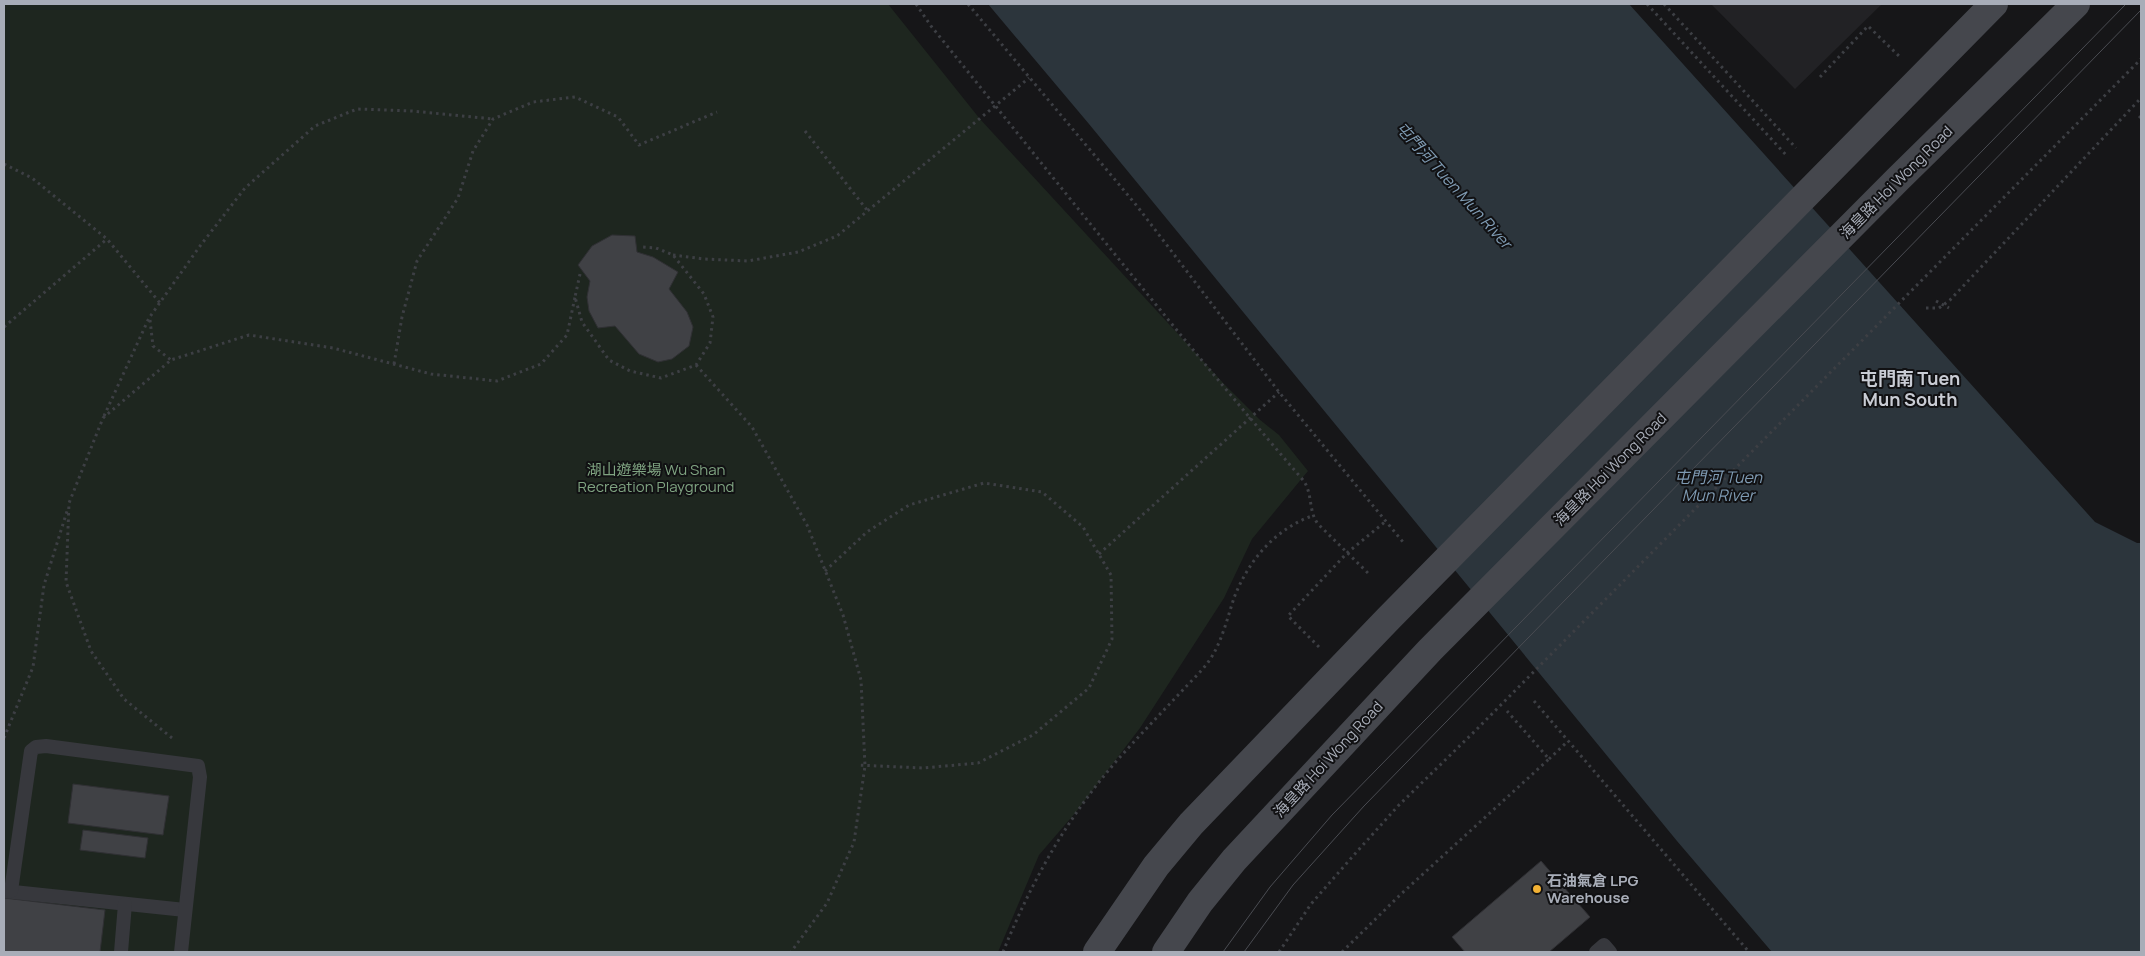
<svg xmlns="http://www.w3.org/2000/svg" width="2145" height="956" font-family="Manrope,'Noto Sans TC',sans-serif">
	<rect width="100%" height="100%" fill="#161618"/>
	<!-- built -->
	<polygon fill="#222225" points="1711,4 1882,4 1795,89"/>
	<!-- green -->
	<polygon fill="#1e261f" points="4,4 888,4 980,119 1226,386 1259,419 1279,435 1308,471 1252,539 1224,598 1140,728 1076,812 1039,855 998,952 4,952"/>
	<!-- water -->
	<polygon fill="#2c353c" points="988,4 1629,4 2095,522 2137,543 2141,543 2141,952 1772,952 1677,841 1089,124"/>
	<!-- building -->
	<g fill="#404145" stroke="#303034">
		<polygon points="612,235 635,236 637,252 653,257 678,272 669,289 687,312 693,327 689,346 672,359 658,362 639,354 615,326 598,328 589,311 587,297 590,281 578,265 592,246"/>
		<polygon points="73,784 169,796 163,835 68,823"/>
		<polygon points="83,830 148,838 145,858 80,850"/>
		<polygon points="1541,861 1590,917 1549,952 1465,952 1452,937"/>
		<polygon points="4,898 105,910 100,952 4,952"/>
	</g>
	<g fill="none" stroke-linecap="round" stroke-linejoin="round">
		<!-- path -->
		<g stroke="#3d3f44" stroke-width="3" stroke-dasharray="2.5 4" stroke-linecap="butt">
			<path d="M 916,4 L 931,26 C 1054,178 1175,332 1303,480 C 1313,493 1308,511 1318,524 L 1370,575"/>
			<polyline points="968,4 1137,206 1279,392 1403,542"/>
			<polyline points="1647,4 1787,156"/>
			<polyline points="1664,4 1796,148"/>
			<polyline points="1820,77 1868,26 1900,57"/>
			<polyline points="2139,116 2141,118"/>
			<polyline points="805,131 867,210"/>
			<polyline points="4,164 32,178 107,239 160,303"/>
			<polyline points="673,255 704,259 748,261 798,252 837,236 1029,78"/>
			<polyline points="580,274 575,297 582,322 609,360 630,371 661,378 696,365 710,343 713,317 704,294 673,255 656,248 643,247"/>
			<polyline points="1936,301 1949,308"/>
			<polyline points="1926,308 1939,308 1950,300 2141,98"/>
			<polyline points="150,320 153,346 171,360"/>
			<polyline points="4,327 107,239"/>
			<polyline points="394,364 402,317 417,261 458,198 473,151 493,119 533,102 575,97 618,117 639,145 717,112"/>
			<polyline points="696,365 752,427 807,525 843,615 861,680 865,766 854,842 827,903 791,952"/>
			<polyline points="104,416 149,318 200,246 245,188 315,126 357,109 412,111 493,119"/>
			<polyline points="1099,554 1279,392"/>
			<polyline points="825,571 867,532 909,505 984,483 1042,492 1083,527 1111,575 1112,639 1089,688 1033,735 978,763 923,768 857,765"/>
			<polyline points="1319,647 1288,616 1347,553 1386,521"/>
			<polyline points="1534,701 1749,952"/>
			<polyline points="4,738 33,667 44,585 68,508"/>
			<polyline points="172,738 124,699 91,651 66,582 69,503 103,418 171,360 249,335 333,348 431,374 497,381 541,364 567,335 575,297"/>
			<polyline points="1549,759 1567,742"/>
			<path d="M 1003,952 C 1032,880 1069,814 1121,756 C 1141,734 1161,713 1181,692 C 1190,682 1201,672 1209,661 C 1222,642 1227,619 1234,598 C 1248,561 1275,529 1312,516"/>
			<polyline points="1279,952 1311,904 1353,856 1398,806 1477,729 2141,59"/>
			<polyline points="1342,952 1400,895 1549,759 1507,711"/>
		</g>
		<!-- service -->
		<g stroke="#37383d" stroke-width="14">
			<polyline points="4,891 185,910"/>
			<polyline points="11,891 31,751 36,747 46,746 198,766 200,777 181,952"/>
			<polyline points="121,952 125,904"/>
			<polyline points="1596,952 1604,945 1610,952"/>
		</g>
		<!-- secondary -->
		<g stroke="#45474d" stroke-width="28">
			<polyline points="1097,952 1156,866 1191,824 1388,619 1994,4"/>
			<polyline points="1166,952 1200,902 1234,860 1430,650 1898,179 2076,4"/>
		</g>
		<!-- tram -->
		<g stroke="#4a4c52" stroke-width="1">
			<polyline points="1223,952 1270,887 1332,815 2126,4"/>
			<polyline points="1244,952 1293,885 1364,806 2141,10"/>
		</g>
	</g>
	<!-- markers -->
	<circle fill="#f2b134" stroke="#111113" stroke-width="2" cx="1537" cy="889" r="5"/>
	<g text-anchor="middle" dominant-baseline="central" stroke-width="4" stroke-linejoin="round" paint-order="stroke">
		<!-- street labels -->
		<g font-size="15" fill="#a8adb8" stroke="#111113">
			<text transform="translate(1896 182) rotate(-45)">海皇路 Hoi Wong Road</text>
			<text transform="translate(1610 469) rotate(-45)">海皇路 Hoi Wong Road</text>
			<text transform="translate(1328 759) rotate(-47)">海皇路 Hoi Wong Road</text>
		</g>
		<!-- park labels -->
		<g font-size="15" fill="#7fa381" stroke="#111113">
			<text x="656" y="469">湖山遊樂場 Wu Shan<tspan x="656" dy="17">Recreation Playground</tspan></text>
		</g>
		<!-- poi labels -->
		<g font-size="15" font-weight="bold" fill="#a8adb8" stroke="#111113" text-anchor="start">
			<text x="1547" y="880">石油氣倉 LPG<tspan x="1547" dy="17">Warehouse</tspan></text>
		</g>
		<!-- water labels -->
		<g font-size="16" font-style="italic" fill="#7f9bb3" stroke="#111113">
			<text transform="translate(1454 185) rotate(48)">屯門河 Tuen Mun River</text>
			<text x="1718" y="477">屯門河 Tuen<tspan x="1718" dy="18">Mun River</tspan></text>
		</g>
		<!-- quarter labels -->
		<g font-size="18" font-weight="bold" fill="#c9ccd4" stroke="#111113">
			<text x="1910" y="378">屯門南 Tuen<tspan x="1910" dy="21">Mun South</tspan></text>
		</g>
	</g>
	<!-- border -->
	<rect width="2145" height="956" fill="none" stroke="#a8adb8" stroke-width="10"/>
</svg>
